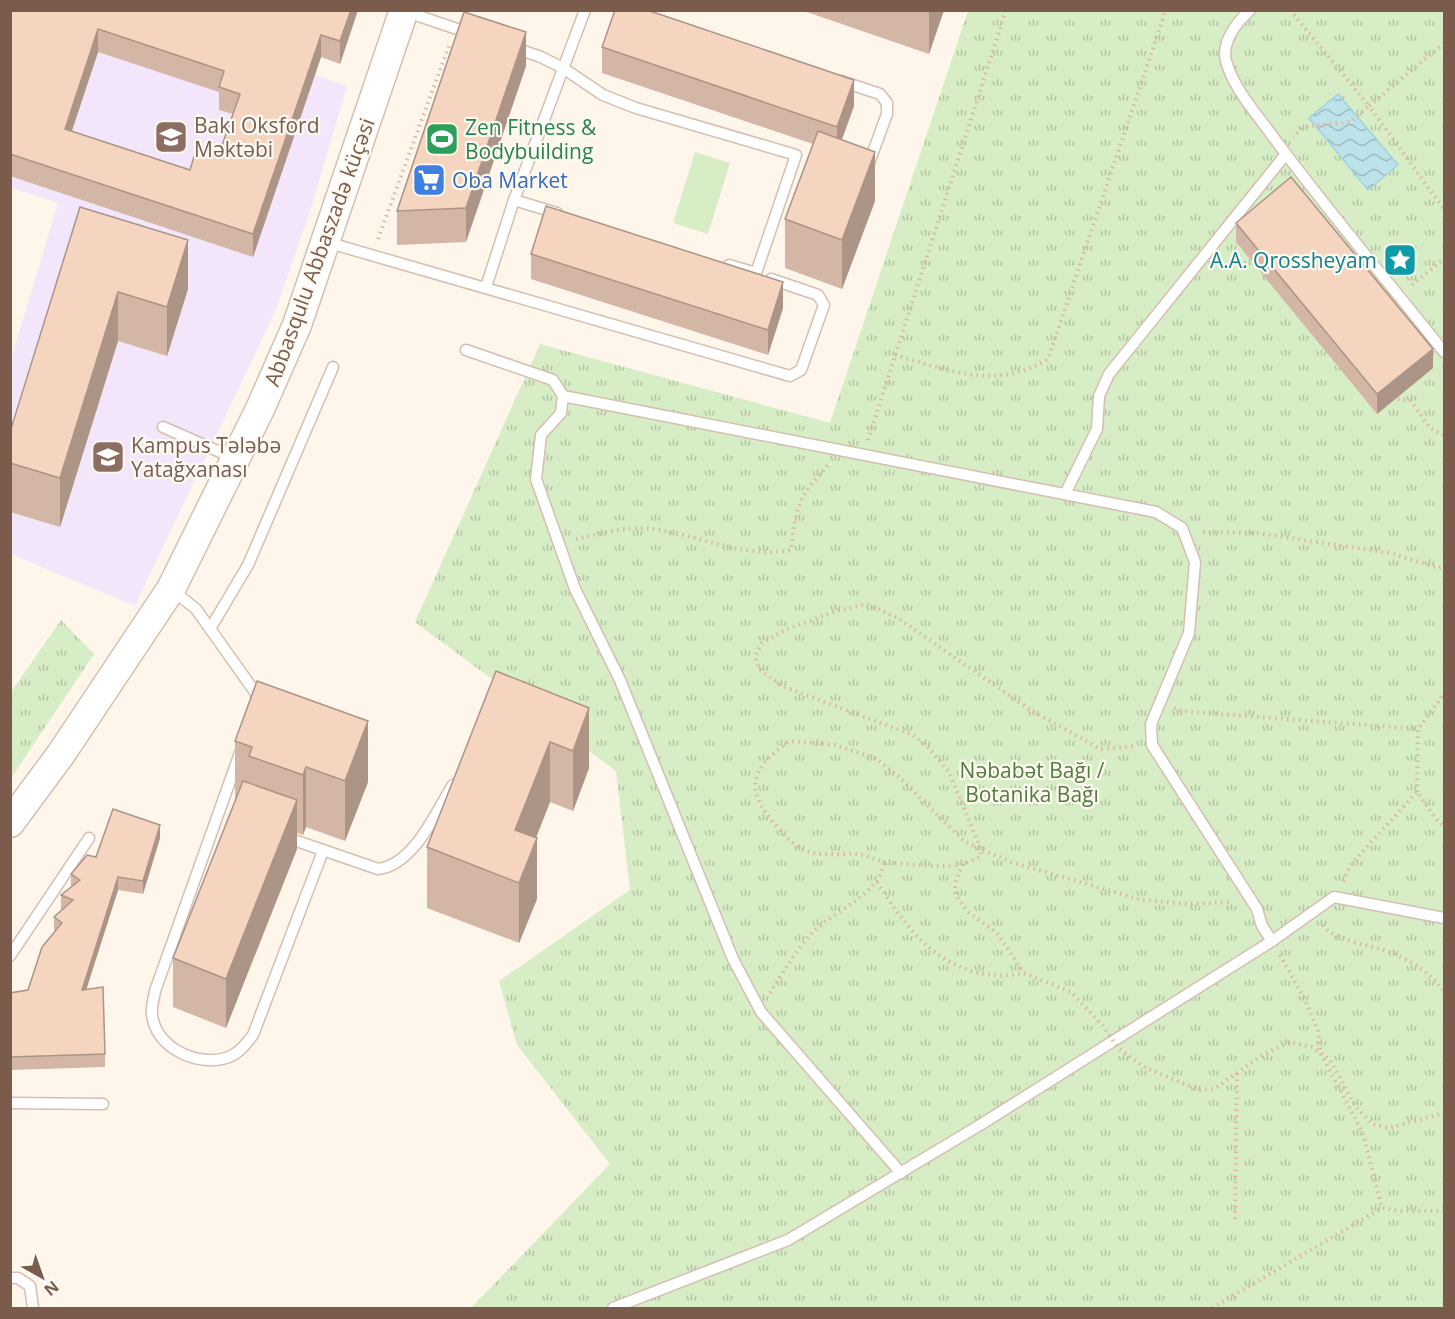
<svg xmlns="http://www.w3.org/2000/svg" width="1455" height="1319" font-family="'Open Sans',sans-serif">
	<defs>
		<pattern id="grass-tufts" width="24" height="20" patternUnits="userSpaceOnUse" patternTransform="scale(1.5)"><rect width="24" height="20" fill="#d6edc6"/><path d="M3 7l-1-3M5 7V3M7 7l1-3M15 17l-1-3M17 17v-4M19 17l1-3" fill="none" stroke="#b3c3a3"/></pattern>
		<pattern id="water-waves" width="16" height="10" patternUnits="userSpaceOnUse" patternTransform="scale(1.5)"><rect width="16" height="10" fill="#bce3e9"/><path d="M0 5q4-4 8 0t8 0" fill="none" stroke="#9ebbbf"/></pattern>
	</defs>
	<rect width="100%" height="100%" fill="#fef6ea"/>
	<!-- education -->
	<polygon fill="#f3e6fa" points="10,11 133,11 347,86 310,212 275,312 135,606 11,554 11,359 58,203 11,188"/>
	<!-- grass -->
	<g fill="url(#grass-tufts)">
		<polygon points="968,11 1444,11 1444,1308 471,1308 610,1164 517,1045 499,981 630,890 616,771 415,622 540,344 830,423"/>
		<polygon points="61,620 94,654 11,778 11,692"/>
	</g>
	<!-- pitch -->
	<polygon fill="#d6edc6" points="695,152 730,163 708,234 673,223"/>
	<!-- water -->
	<polygon fill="url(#water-waves)" stroke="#a2d3dc" stroke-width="1.5" points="1338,94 1398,165 1368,190 1309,118"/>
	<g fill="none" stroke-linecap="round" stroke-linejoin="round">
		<defs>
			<g id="service">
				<path d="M 1250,10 C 1237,22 1221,42 1226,61 C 1234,89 1255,112 1271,134 C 1326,209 1387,280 1444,352"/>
				<polyline points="404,11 472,34"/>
				<polyline points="512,47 541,57 563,68 603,95 636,108 796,155 756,273 729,265"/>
				<polyline points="841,81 880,94 887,103 887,114 869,163"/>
				<polyline points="514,200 557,213"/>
				<polyline points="326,242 790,376 801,370 824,305 818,295 771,279"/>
				<polyline points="486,287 514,200 585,10"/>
				<polyline points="466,350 553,380 563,396 561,413 541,435 536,479 575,589 620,680 733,959 761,1012 901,1173"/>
				<polyline points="563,396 1156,512 1182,528 1195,562 1189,633 1151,724 1152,745 1257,909 1262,926 1272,941"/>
				<polyline points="163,427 236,459"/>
				<polyline points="1065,494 1097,429 1099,396 1109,374 1286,154"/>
				<polyline points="171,589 196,609 255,692 258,702"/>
				<polyline points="210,629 248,565 333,367"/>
				<path d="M 240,753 L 155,991 C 154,998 151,1007 152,1014 C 155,1049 200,1068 229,1057 C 239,1053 246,1044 253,1035 L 323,851"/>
				<path d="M 285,837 L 378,869 C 414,865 435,813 453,785"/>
				<polyline points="10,956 89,838"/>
				<polyline points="10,1103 103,1104"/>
				<polyline points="10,1278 18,1278 30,1286 33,1308"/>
				<polyline points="613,1308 788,1240 980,1125 1272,941 1334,897 1444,918"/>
			</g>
			<polyline id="tertiary" points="10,823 61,754 171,589 260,409 297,325 404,10"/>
		</defs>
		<!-- service casing -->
		<use href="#service" stroke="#d4bfb1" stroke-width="13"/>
		<!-- tertiary casing -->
		<use href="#tertiary" stroke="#d4bfb1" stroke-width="31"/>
		<!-- path -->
		<g stroke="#dbb7a2" stroke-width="4" stroke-dasharray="1.5 4.5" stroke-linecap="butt">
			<polyline points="1290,10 1369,106 1350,122 1303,127 1293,137"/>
			<polyline points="1443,10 1444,12"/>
			<polyline points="1444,43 1369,106 1444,209"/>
			<polyline points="378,239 450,43"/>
			<polyline points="1412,285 1444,259"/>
			<path d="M 895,355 C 947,370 998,391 1048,359 L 1166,10"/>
			<polyline points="1392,398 1411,401 1430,428 1444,435"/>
			<polyline points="868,440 1006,10"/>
			<polyline points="1203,532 1258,533 1390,553 1439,568 1444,564"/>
			<path d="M 576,539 C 601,534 628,525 654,529 C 698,535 746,559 791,550 C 794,527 795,505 810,486 C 816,478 823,473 828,464"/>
			<polyline points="1174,708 1181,711 1418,729"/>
			<polyline points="1417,792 1418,729 1444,694"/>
			<path d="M 883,862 C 915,863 953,874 981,856 L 981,849 L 949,772 L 928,747 L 913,735 L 782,686 L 759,669 L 755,656 L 762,643 L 787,629 L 837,611 L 867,604 L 898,618 L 1029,709 L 1100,749 L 1136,746"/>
			<polyline points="1343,881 1352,863 1417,792 1436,819 1444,826"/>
			<path d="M 877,882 C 912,938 952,986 1024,973"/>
			<path d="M 1323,925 C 1331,940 1375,946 1392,953 C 1412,961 1432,974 1444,992"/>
			<polyline points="1280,955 1304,998 1318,1031 1321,1054 1363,1133 1382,1208 1400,1211 1444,1211"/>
			<path d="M 770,993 C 783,972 797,949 813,932 C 834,911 883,892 883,862 C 874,859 865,855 856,854 C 843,853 828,856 814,853 C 798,850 787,838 777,827 C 743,788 750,770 789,741 L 835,745 L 875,758 L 898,776 L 965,842 L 1011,862 L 1142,900 L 1191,904 L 1232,902"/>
			<polyline points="1235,1219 1237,1073"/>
			<polyline points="1212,1308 1382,1208"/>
		</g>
		<!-- service -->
		<use href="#service" stroke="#fff" stroke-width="10"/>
		<!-- tertiary -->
		<use href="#tertiary" stroke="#fff" stroke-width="28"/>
		<!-- path-bridge -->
		<polyline stroke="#dbb7a2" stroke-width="4" stroke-dasharray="1.5 4.5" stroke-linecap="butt" points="963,864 955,883 955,894 968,912 997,933 1024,973 1071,992 1103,1026 1118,1048 1146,1068 1199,1090 1214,1089 1261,1056 1289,1042 1312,1047 1330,1060 1356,1107 1372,1124 1389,1128 1444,1113"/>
	</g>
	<!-- wall -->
	<g fill="#d3b6a5" fill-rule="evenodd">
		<path d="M 10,10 L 358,10 L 340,64 L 321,57 L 253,257 L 10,176 ZM 98,52 L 219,92 L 219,110 L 233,114 L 219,154 L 190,170 L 72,131 Z"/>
		<polygon points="801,10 944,10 929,54"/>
		<polygon points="602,47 854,106 842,140 875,201 842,289 785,268 785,219 813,144 602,73"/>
		<polygon points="526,66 466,242 397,245 397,211"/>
		<polygon points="80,207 188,289 167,356 118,341 60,527 10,512 10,432"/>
		<polygon points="1236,223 1433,368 1377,414 1236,242"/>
		<polygon points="531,254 783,308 768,355 531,279"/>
		<polygon points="496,671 589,768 573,811 550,802 536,838 537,899 519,943 427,908 427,847"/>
		<polygon points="235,741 368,782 345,841 306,827 303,835 297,833 297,849 226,1028 173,1007 173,958 235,801"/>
		<polygon points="160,838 143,894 118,890 86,989 105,1054 105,1067 10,1070 10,993 28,990 55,931 54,930 54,917 63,909 61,909 61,895 71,887 71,874"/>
	</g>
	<!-- shaded-wall -->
	<g fill="#ac9486">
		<polygon points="351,10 358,10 340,64 340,41"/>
		<polygon points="929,10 944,10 929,54"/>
		<polygon points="98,29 98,52 65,151 65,129"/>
		<polygon points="526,32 526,66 466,242 466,208"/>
		<polygon points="321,35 321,57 253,257 253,234"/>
		<polygon points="854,80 854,106 837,152 837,127"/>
		<polygon points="875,152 875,201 842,289 842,240"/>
		<polygon points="188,240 188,289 167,356 167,307"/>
		<polygon points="783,282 783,308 768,355 768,330"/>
		<polygon points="118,292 118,341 60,527 60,478"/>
		<polygon points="1433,349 1433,368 1377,414 1377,394"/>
		<polygon points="589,708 589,768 573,811 573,751"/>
		<polygon points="368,721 368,782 345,841 345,781"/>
		<polygon points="550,742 550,802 518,883 515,830"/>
		<polygon points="306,767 306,827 303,835 303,775"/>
		<polygon points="297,800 297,849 226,1028 226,979"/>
		<polygon points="160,825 160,838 143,894 143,881"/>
		<polygon points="537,838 537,899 519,943 519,883"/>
		<polygon points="118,877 118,890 82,1003 82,990"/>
	</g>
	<!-- building -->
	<g fill="#f5d4c0" stroke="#ac9486" stroke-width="1.5" fill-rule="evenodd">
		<path d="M 10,10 L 351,10 L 340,41 L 321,35 L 253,234 L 10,154 ZM 98,29 L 224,71 L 219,87 L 240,94 L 219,154 L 197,147 L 190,170 L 65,129 Z"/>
		<polygon points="615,10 647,10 854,80 837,127 602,47"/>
		<polygon points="464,12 526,32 466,208 397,211"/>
		<polygon points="818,131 875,152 842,240 785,219"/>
		<polygon points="1291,177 1433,349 1377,394 1236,223"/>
		<polygon points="546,206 783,282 768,330 531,254"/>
		<polygon points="80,207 188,240 167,307 118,292 60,478 10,463 10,432"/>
		<polygon points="496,671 589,708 573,751 550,742 515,830 537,838 519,883 427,847"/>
		<polygon points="257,681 368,721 345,781 306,767 303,775 249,756 252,747 235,741"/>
		<polygon points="243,781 297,800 226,979 173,958"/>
		<polygon points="113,809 160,825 143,881 118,877 82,990 103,987 105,1054 10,1057 10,993 28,990 42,947 62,923 54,917 73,900 61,895 80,880 71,874 87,855 96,857"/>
	</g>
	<!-- icons -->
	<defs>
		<symbol id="school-square" viewBox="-11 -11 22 22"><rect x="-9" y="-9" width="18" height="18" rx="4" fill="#8d6e63" stroke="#fffaf1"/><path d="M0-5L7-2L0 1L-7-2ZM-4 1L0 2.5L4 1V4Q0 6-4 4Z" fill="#fff"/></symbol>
		<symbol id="stadium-square" viewBox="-11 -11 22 22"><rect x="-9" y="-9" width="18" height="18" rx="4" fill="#2e9e5b" stroke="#fffaf1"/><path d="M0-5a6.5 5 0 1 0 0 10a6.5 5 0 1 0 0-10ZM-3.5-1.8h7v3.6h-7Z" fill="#fff"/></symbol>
		<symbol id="supermarket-square" viewBox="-11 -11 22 22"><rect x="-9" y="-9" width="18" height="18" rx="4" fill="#3f7fe0" stroke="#fffaf1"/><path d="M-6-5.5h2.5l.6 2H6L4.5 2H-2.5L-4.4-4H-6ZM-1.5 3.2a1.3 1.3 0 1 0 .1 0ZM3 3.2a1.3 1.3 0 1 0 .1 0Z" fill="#fff"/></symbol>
		<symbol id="sight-square" viewBox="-11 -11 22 22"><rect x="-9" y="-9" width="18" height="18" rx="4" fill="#0f9aa8" stroke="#fffaf1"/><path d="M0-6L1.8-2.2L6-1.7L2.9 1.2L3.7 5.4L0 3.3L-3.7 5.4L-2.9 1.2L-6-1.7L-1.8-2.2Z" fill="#fff"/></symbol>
	</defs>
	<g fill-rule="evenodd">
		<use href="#school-square" x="152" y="118" width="38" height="38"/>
		<use href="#stadium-square" x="423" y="120" width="38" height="38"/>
		<use href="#supermarket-square" x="410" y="161" width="38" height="38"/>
		<use href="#sight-square" x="1381" y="241" width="38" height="38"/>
		<use href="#school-square" x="89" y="438" width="38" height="38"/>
	</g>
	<g text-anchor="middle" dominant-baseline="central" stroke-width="4.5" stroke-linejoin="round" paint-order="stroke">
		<!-- education labels -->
		<g font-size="21" fill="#785e54" stroke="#fffaf1" text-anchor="start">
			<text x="194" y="125">Bakı Oksford<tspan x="194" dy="24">Məktəbi</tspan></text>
			<text x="131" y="445">Kampus Tələbə<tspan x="131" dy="24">Yatağxanası</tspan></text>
		</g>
		<!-- leisure labels -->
		<g font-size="21" fill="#27864d" stroke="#fffaf1" text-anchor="start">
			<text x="465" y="127">Zen Fitness &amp;<tspan x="465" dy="24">Bodybuilding</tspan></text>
		</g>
		<!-- shop labels -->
		<g font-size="21" fill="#366cbe" stroke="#fffaf1" text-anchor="start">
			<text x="452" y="180">Oba Market</text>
		</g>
		<!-- street labels -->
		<g font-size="21" fill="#7b5b4b" stroke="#fffaf1">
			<text transform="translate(319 252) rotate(-70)">Abbasqulu Abbaszadə küçəsi</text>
		</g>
		<!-- culture labels -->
		<g font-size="21" fill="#0d838f" stroke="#fffaf1" text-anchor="end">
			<text x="1377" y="260">A.A. Qrossheyam</text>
		</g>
		<!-- park labels -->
		<g font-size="21" fill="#527b3f" stroke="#fffaf1">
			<text x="1032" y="770">Nəbabət Bağı /<tspan x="1032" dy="24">Botanika Bağı</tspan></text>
		</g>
	</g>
	<!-- border -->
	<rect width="1455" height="1319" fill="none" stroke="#7b5b4b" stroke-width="24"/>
	<!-- north arrow -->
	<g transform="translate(42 1277) rotate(140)" stroke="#fffaf1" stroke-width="4.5" paint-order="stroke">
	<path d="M0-4.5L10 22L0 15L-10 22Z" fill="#7b5b4b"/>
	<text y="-9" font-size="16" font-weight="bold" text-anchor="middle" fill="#7b5b4b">N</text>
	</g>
</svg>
